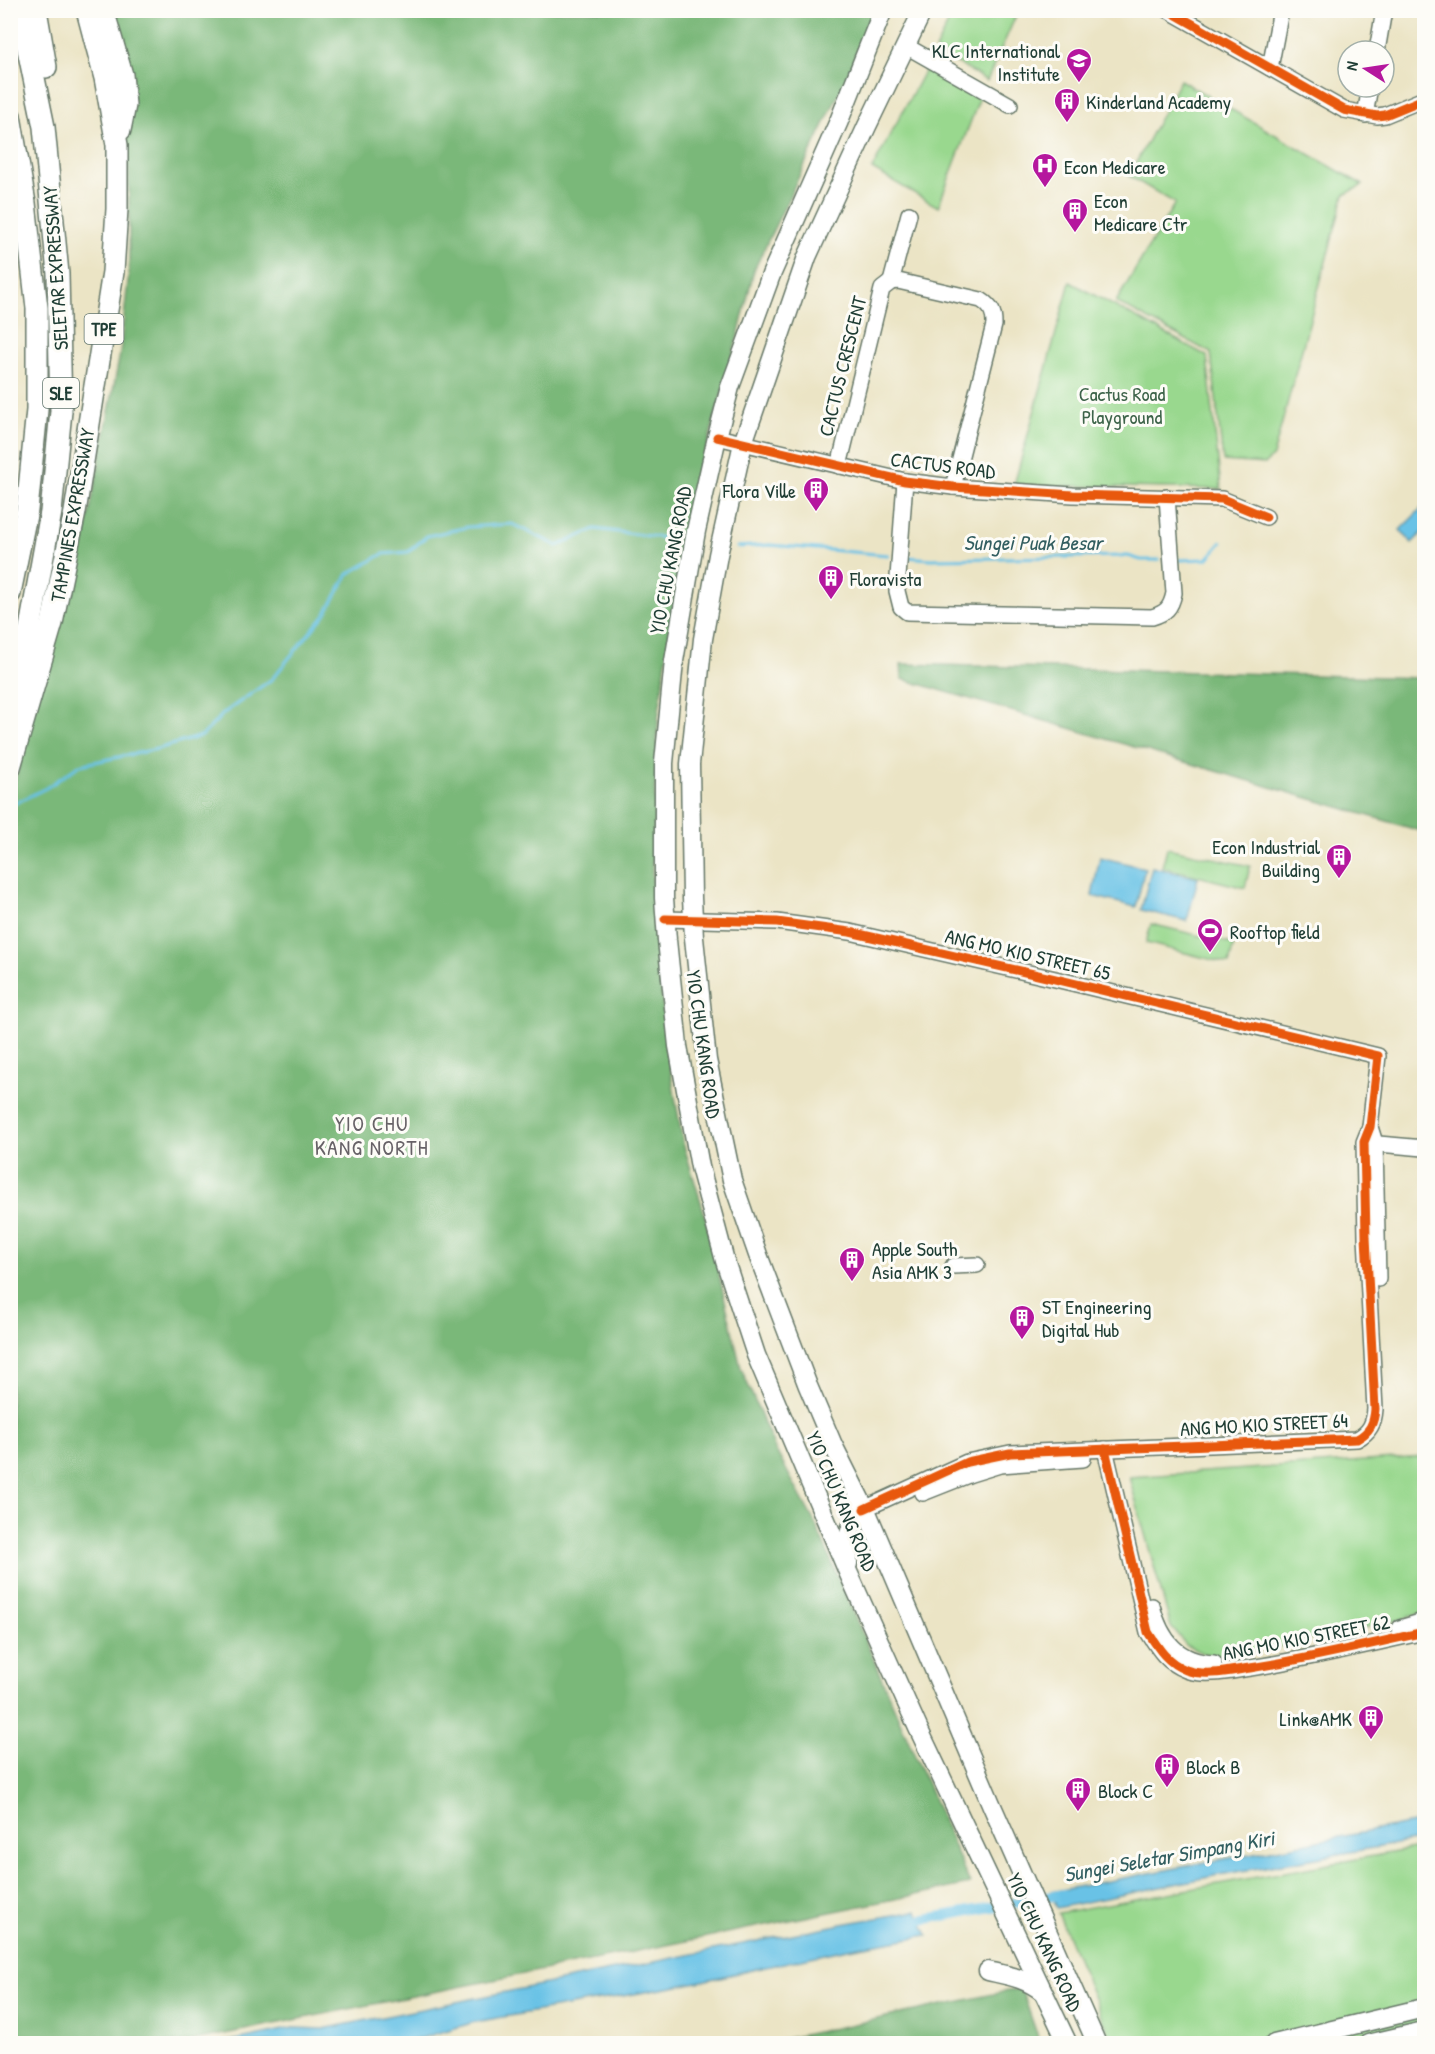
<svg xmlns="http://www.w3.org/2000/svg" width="1435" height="2054" font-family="'Patrick Hand',sans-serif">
	<rect width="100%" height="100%" fill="#fdfcf7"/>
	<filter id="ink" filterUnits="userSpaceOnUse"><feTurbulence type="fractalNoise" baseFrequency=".0167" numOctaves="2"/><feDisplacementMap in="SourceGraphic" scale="12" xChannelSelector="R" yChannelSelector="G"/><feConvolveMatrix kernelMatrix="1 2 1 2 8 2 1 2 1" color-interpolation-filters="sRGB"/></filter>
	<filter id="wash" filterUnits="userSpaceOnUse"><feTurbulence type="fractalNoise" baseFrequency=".008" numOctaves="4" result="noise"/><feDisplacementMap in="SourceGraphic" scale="24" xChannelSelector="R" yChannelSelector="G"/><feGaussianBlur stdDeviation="1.35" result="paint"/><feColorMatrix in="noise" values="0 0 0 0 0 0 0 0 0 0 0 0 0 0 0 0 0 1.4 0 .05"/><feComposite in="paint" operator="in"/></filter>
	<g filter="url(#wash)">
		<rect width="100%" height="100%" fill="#ebe4c5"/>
		<!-- green -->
		<g fill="#99d88e" stroke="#5c8a61" stroke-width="1.5">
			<polygon points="954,11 1018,11 987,81 935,50"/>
			<polygon points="926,68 980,97 938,207 872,169"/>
			<polygon points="1180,80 1363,185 1344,195 1273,456 1265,464 1223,461 1211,353 1116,302 1175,203 1129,176"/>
			<polygon points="1070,282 1207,356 1221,489 1014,485"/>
			<polygon points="1167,848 1250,866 1245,888 1162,867"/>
			<polygon points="1151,924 1234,944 1229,964 1146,943"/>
			<polygon points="1424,1457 1424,1612 1404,1619 1228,1658 1202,1653 1187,1646 1171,1627 1129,1477"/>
			<polygon points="1424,1847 1424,2043 1113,2043 1058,1913"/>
		</g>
		<!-- forest -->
		<g fill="#7ab879" stroke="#4c7a56" stroke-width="1.5">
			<polygon points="98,11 873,11 845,81 754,270 740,328 692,501 681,551 658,719 652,868 654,932 670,1068 683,1143 704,1212 741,1368 775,1449 814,1521 970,1884 180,2043 11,2043 10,800 60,613 84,542 120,354 129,272 129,173 123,109"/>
			<polygon points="901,664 1424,678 1424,832 902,679"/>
			<polygon points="1021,1988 1040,2043 761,2044"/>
		</g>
		<!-- water -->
		<g fill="#69c2e6" stroke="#44808d" stroke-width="1.5">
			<polygon points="1424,506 1424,531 1412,543 1400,530"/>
			<polygon points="1100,857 1145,868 1136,907 1092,896"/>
			<polygon points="1152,867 1198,878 1187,921 1141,910"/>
			<polygon points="1424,1821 1424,1839 1219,1875 1057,1908 1050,1892"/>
			<polygon points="917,1911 928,1935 843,1950 679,1986 475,2022 405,2043 221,2043 293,2028 323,2029 842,1924"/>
		</g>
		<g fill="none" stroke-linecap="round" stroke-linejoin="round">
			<!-- stream -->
			<g stroke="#69c2e6" stroke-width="3">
				<polyline points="737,547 770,545 888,555"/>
				<polyline points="907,557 931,559 1128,556 1141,560 1159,560"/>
				<polyline points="1179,560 1207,559 1222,542"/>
				<polyline points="10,806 46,788 80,765 157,749 202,736 224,713 272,679 326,613 348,574 383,554 408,552 427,536 468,527 512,524 558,546 595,529 673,539"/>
			</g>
			<!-- canal -->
			<polyline stroke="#69c2e6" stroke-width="10" points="921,1920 1064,1894"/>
		</g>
	</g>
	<g filter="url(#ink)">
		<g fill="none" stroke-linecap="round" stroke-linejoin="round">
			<defs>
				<g id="minor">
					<polyline points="1168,10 1344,110 1377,116 1385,115 1424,99"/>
					<polyline points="906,46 1010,105"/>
					<polyline points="1377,51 1384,10"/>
					<polyline points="1270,68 1281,10"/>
					<polyline points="1365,115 1370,87"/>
					<polyline points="891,282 909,214"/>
					<polyline points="717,437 905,481 953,487 1073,495 1222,499 1266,517"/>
					<path d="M 839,466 L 882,289 L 891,282 L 898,281 L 981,300 C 992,307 994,313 994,325 L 953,487"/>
					<path d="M 905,481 L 897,591 L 901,607 L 907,612 L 1152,617 C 1166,613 1171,608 1174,593 L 1167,497"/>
					<path d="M 665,919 L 777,922 L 850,932 L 1051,978 L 1378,1056 L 1370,1127 L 1364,1142 L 1366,1237 L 1375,1409 C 1374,1423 1370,1432 1357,1439 L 1010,1453 L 967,1462 L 864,1509"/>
					<polyline points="1370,1127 1375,1143 1378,1279"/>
					<polyline points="1367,1143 1424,1148"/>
					<polyline points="953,1266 977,1265"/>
					<path d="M 1105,1449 L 1148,1632 C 1158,1648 1167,1663 1186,1670 C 1205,1677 1230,1671 1250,1668 C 1308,1659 1366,1645 1424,1632"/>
					<polyline points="923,1493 971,1474 1000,1465 1083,1459"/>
					<path d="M 1152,1606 C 1161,1640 1178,1662 1214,1663"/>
					<polyline points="1400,1628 1424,1621"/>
				</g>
				<g id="major">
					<polyline points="883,10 839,121 771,275 730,387 717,437 696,531 674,661 664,763 664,898 667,940 678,1046 700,1167 725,1261 756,1355 848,1572 918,1728 1068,2044"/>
					<polyline points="923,10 867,126 807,257 743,443 718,555 703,639 690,764 692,898 694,938 707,1060 732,1180 758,1255 808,1386 833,1445 869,1517 992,1806 1097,2044"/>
					<path d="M 848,1564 C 848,1544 846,1523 864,1509"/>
					<path d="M 988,1971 C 1010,1976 1025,1978 1043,1992"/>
					<polyline points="1274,2044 1424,2008"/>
					<polyline points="1368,2044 1424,2031"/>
				</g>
				<g id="highway">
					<polyline points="36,10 46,67"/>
					<polyline points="103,10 122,75 125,105 120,130"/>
					<polyline points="10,116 25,203 37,308 37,410 27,510 10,593"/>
					<polyline points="10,704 30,628 51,512 61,411 58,274 44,127 20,10"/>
					<polyline points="10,767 52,623 75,512 113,272 117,209 117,145 105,78 87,10"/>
				</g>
			</defs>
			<!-- minor casing -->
			<use href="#minor" stroke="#667767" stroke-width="18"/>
			<!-- major casing -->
			<use href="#major" stroke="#667767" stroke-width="21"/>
			<!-- highway casing -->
			<use href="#highway" stroke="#667767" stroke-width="24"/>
			<!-- minor -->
			<use href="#minor" stroke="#fff" stroke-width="15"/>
			<!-- major -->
			<use href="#major" stroke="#fff" stroke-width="18"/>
			<!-- highway -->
			<use href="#highway" stroke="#fff" stroke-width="21"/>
			<defs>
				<g id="cycleway">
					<polyline points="1168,10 1344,110 1377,116 1385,115 1424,99"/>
					<polyline points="717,437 905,481 953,487 1073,495 1222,499 1266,517"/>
					<path d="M 665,919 L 777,922 L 850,932 L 1051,978 L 1378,1056 L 1370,1127 L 1364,1142 L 1366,1237 L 1375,1409 C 1374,1423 1370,1432 1357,1439 L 1010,1453 L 967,1462 L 864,1509"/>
					<path d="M 1105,1449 L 1148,1632 C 1158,1648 1167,1663 1186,1670 C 1205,1677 1230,1671 1250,1668 C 1308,1659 1366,1645 1424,1632"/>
				</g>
			</defs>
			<!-- cycleway casing -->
			<use href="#cycleway" stroke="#fdfcf7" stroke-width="13"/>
			<!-- cycleway -->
			<use href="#cycleway" stroke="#e8590c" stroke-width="9"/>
		</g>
	</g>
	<!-- icons -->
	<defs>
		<symbol id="school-pin" viewBox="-11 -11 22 30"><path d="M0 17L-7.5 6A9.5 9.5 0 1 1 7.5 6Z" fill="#b5179e" stroke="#fdfcf7"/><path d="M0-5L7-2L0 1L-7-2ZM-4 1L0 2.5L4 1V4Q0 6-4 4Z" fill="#fff"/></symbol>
		<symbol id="building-pin" viewBox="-11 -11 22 30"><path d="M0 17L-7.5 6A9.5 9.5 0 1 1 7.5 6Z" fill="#b5179e" stroke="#fdfcf7"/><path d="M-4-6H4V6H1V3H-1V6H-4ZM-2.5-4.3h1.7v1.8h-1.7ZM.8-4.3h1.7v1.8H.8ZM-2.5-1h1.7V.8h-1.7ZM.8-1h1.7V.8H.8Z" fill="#fff"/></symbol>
		<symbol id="hospital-pin" viewBox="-11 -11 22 30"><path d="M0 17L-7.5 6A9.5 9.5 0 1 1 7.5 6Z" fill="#b5179e" stroke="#fdfcf7"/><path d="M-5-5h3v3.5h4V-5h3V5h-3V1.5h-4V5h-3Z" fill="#fff"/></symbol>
		<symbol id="stadium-pin" viewBox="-11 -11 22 30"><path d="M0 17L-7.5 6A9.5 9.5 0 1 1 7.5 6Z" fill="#b5179e" stroke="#fdfcf7"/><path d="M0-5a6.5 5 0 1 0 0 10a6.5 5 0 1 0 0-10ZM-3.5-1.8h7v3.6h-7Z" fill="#fff"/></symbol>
	</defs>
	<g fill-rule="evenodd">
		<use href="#school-pin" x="1064" y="46" width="30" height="40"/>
		<use href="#building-pin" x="1052" y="86" width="30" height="40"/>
		<use href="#hospital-pin" x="1030" y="151" width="30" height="40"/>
		<use href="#building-pin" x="1060" y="196" width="30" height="40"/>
		<use href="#building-pin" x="801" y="475" width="30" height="40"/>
		<use href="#building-pin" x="816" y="563" width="30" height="40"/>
		<use href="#building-pin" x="1324" y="842" width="30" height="40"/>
		<use href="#stadium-pin" x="1195" y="916" width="30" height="40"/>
		<use href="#building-pin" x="837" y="1245" width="30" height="40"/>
		<use href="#building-pin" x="1007" y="1303" width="30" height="40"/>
		<use href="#building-pin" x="1356" y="1703" width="30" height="40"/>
		<use href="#building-pin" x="1152" y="1751" width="30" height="40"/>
		<use href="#building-pin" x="1063" y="1775" width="30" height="40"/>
	</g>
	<g text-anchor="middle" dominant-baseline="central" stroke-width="6" stroke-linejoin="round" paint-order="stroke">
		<!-- shield labels -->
		<g fill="#fdfcf7" stroke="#62766e" stroke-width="1.5">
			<rect x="84.5" y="314" width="39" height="30" rx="4.5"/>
			<rect x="43" y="378" width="36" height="30" rx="4.5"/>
		</g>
		<g font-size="18" font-weight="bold" fill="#1f3d34">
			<text x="104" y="329">TPE</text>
			<text x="61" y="393">SLE</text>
		</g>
		<!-- poi labels -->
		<g font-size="20" fill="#1f3d34" stroke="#fdfcf7" text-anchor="start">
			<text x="1060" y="50" text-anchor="end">KLC International<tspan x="1060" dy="23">Institute</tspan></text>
			<text x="1086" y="101">Kinderland Academy</text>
			<text x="1064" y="166">Econ Medicare</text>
			<text x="1094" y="200">Econ<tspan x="1094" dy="23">Medicare Ctr</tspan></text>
			<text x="796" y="490" text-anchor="end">Flora Ville</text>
			<text x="850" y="578">Floravista</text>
			<text x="1320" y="846" text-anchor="end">Econ Industrial<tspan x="1320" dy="23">Building</tspan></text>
			<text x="1230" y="931">Rooftop field</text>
			<text x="872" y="1248">Apple South<tspan x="872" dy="23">Asia AMK 3</tspan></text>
			<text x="1042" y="1306">ST Engineering<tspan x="1042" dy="23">Digital Hub</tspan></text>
			<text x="1352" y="1718" text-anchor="end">Link@AMK</text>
			<text x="1186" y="1766">Block B</text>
			<text x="1098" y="1790">Block C</text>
		</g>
		<!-- street labels -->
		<g font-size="20" fill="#1f3d34" stroke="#fdfcf7">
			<text transform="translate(55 268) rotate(-94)">SELETAR EXPRESSWAY</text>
			<text transform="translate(842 366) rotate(-76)">CACTUS CRESCENT</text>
			<text transform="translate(943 465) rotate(7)">CACTUS ROAD</text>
			<text transform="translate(72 515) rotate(-80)">TAMPINES EXPRESSWAY</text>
			<text transform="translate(670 560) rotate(-79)">YIO CHU KANG ROAD</text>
			<text transform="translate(1028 954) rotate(13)">ANG MO KIO STREET 65</text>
			<text transform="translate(704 1044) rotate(82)">YIO CHU KANG ROAD</text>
			<text transform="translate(1264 1424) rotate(-3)">ANG MO KIO STREET 64</text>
			<text transform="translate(842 1501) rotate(67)">YIO CHU KANG ROAD</text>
			<text transform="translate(1306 1637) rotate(-11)">ANG MO KIO STREET 62</text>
			<text transform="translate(1045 1942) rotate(65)">YIO CHU KANG ROAD</text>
		</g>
		<!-- park labels -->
		<g font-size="20" fill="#3e644a" stroke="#fdfcf7">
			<text x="1122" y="393">Cactus Road<tspan x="1122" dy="23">Playground</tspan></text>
		</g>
		<!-- water labels -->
		<g font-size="21" font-style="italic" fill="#325e60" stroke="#fdfcf7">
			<text x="1033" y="542">Sungei Puak Besar</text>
			<text transform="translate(1169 1856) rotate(-10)">Sungei Seletar Simpang Kiri</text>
		</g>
		<!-- neighbourhood labels -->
		<g font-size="21" letter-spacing="1.5" fill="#676267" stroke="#fdfcf7">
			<text x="372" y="1123">YIO CHU<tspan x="372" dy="24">KANG NORTH</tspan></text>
		</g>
	</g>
	<!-- margin -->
	<rect width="1435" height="2054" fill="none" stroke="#fdfcf7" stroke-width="36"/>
	<!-- north arrow -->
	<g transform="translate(1366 69) rotate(282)"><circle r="28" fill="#fdfcf7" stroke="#a4b0a9" stroke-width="1.5"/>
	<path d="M0-4.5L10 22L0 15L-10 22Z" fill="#b5179e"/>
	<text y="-9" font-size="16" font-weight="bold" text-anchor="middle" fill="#1f3d34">N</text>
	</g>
</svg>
